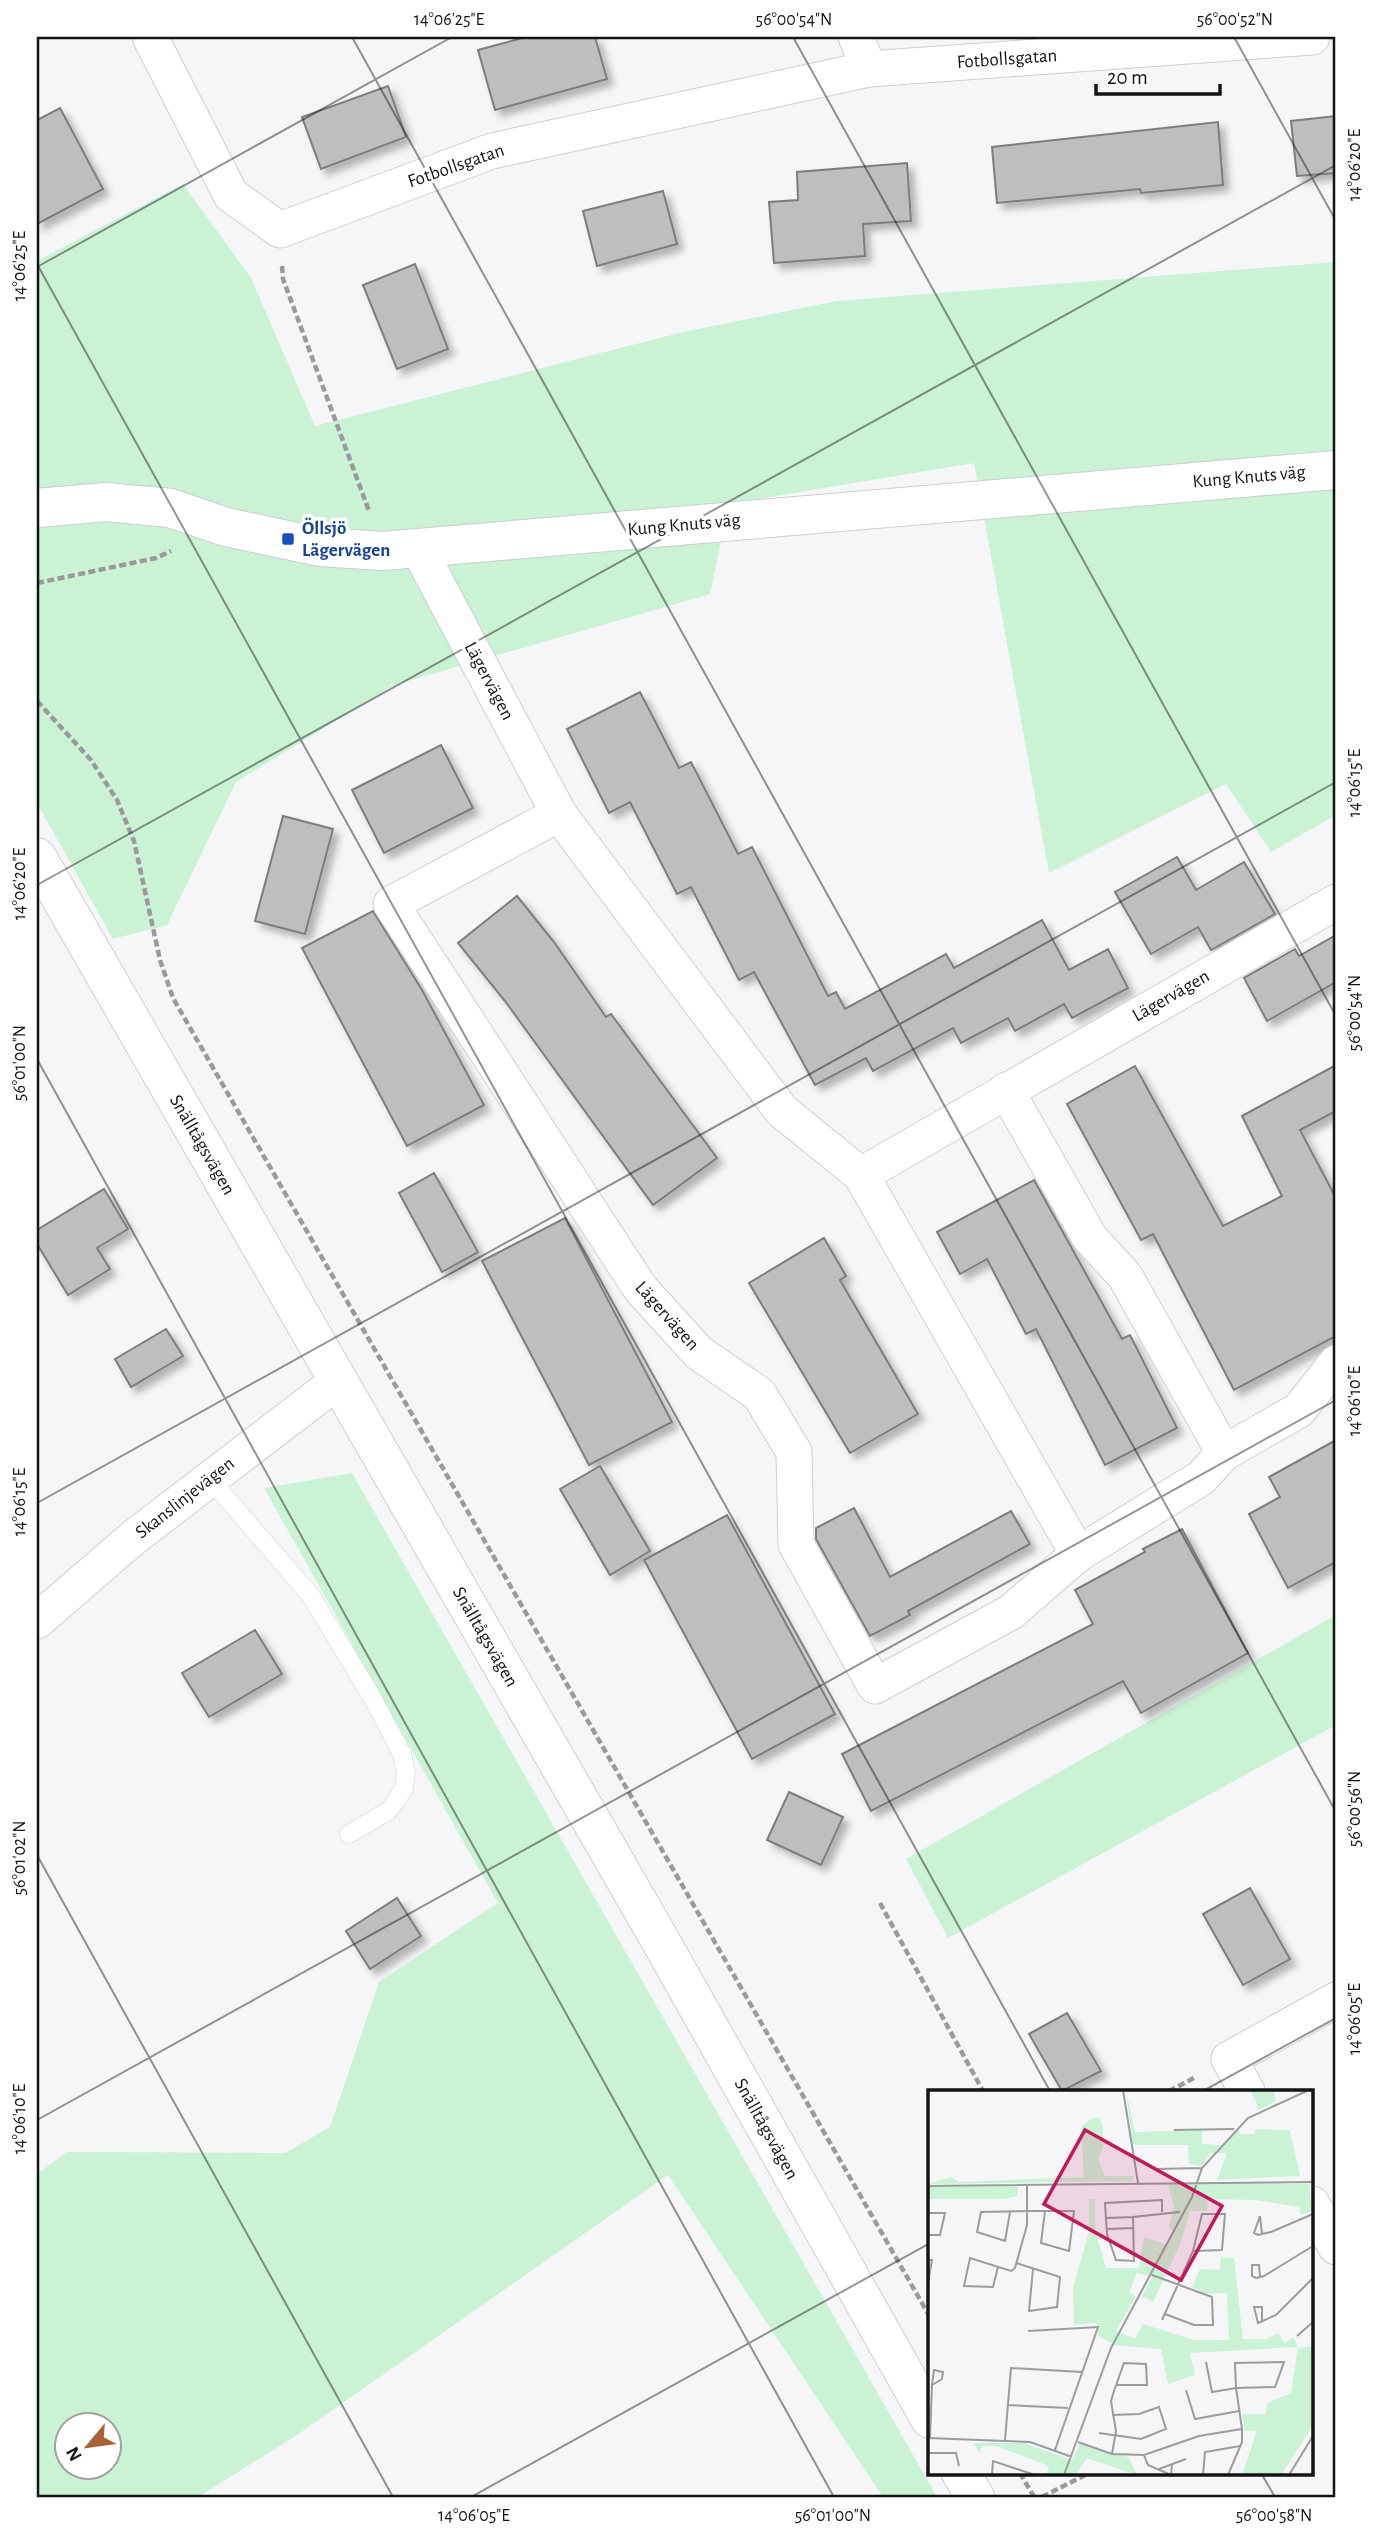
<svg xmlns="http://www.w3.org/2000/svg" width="1373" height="2534" font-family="'Alegreya Sans',sans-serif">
	<defs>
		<filter id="shadow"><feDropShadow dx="6" dy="6" stdDeviation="3.5" flood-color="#0004"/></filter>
	</defs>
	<rect width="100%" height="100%" fill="#f6f6f9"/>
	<!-- green -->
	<g fill="#caf2d5" fill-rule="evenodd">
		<polygon points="183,184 251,278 315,426 683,332 837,301 1336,262 1336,815 1271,852 1226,784 1049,873 974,463 729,504 710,594 394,685 236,782 167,925 113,939 37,803 37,261"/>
		<path d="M 352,1473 L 937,2497 L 883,2497 L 668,2175 L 294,2437 L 198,2497 L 37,2497 L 37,2174 L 67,2152 L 285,2153 L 330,2127 L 379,1982 L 498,1903 L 264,1488 ZM 66,2426 L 108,2426 L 108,2468 L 66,2468 Z"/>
		<polygon points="1336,1615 1336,1725 948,1938 906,1859"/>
	</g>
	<!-- building -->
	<g fill="#bebec0" stroke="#7d7c7e" stroke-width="2" filter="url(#shadow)">
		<polygon points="526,37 595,37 607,79 495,110 478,50"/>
		<polygon points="388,86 406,137 321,169 302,117"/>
		<polygon points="60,108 103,189 37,224 37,120"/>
		<polygon points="1336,116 1336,173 1297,176 1291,121"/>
		<polygon points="1218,122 1223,185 1141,193 1140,189 997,203 992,147"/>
		<polygon points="907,163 911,221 863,224 865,256 774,263 769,202 798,200 797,172"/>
		<polygon points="663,191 677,244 597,266 583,211"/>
		<polygon points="415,264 448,349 397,369 363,285"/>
		<polygon points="640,692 679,768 691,762 738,854 752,847 828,996 836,992 845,1009 946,954 954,968 1042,920 1069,970 1108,949 1128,988 1072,1018 1064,1004 1015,1031 1008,1018 961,1043 953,1028 873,1071 866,1058 815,1085 754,972 739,980 691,887 677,894 630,802 609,813 567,729"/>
		<polygon points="441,745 473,808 384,853 352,790"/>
		<polygon points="283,816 333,829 305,934 255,921"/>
		<polygon points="1177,857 1196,890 1244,862 1275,914 1211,950 1198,927 1151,954 1115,892"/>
		<polygon points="517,896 554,942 606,1017 611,1014 717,1158 653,1205 505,1001 458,943"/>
		<polygon points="373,911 422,990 484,1105 407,1146 302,948"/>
		<polygon points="1336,935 1336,982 1267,1021 1244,978 1295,949 1299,956"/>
		<polygon points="1336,1065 1336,1111 1300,1130 1336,1198 1336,1336 1234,1390 1153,1234 1141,1240 1067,1104 1135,1066 1223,1226 1282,1196 1242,1116"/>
		<polygon points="434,1173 478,1252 442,1272 399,1193"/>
		<polygon points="1034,1180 1122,1339 1130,1335 1177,1428 1105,1465 1036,1329 1026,1334 987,1259 960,1274 937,1232"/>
		<polygon points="104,1189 128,1229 97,1248 110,1269 68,1295 37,1244 37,1230"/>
		<polygon points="565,1218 672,1422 589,1465 482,1261"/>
		<polygon points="824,1238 846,1276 840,1280 918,1414 850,1453 749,1283"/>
		<polygon points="166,1329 183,1356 131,1387 115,1359"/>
		<polygon points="1336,1440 1336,1562 1288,1588 1249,1514 1280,1497 1269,1477"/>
		<polygon points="600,1466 650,1551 610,1575 560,1489"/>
		<polygon points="854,1508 890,1577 1011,1511 1030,1544 908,1611 910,1615 870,1636 816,1539 816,1528"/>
		<polygon points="727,1515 835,1714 752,1759 644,1560"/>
		<polygon points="1182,1529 1248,1653 1141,1713 1123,1681 871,1811 842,1754 1093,1624 1075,1590 1145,1552 1143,1549"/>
		<polygon points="255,1630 282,1674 209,1717 182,1673"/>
		<polygon points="789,1792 843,1817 821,1865 767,1840"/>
		<polygon points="1250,1888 1290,1959 1243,1985 1203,1914"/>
		<polygon points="397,1898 421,1936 370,1969 346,1931"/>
		<polygon points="1067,2013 1101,2071 1062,2091 1029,2034"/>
	</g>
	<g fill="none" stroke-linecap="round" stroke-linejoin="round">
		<defs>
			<polyline id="service" points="209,1478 311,1596 372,1697 402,1754 406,1773 404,1788 396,1801 388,1811 349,1834"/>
			<g id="minor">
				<polyline points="150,37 231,195 280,230 492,151 869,69 1312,37"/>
				<polyline points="856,37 869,69"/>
				<polyline points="418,548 559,814 782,1111 861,1175 1336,902"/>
				<polyline points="559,814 391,904 640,1288 699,1353 759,1394 794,1452 796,1544 875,1686 1011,1612 1078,1554 1201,1478 1224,1453 1299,1410 1336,1363"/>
				<polyline points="1006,1090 1090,1238 1125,1276 1224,1453"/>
				<polyline points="861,1175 1078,1554"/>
				<polyline points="37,1621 133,1538 338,1381"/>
				<polyline points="1247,2091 1229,2059 1336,2000"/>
				<polyline points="1312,2204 1336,2247"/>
			</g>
			<g id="tertiary">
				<polyline points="37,508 106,502 170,508 226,527 320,547 383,551 1336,470"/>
				<polyline points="37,857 660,1940 930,2419"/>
				<polyline points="961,2473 975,2497"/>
			</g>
		</defs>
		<!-- service casing -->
		<use href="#service" stroke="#cdced0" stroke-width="19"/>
		<!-- minor casing -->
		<use href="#minor" stroke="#cdced0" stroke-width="37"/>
		<!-- tertiary casing -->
		<use href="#tertiary" stroke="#cdced0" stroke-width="40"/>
		<!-- path -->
		<g stroke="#9a9a9c" stroke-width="4.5" stroke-dasharray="7 3.5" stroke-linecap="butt">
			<polyline points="282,266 283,279 369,511"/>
			<polyline points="37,583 156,558 171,551"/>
			<polyline points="37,701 91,760 117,800 134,841 160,960 173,998 930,2317"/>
			<polyline points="880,1903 983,2091"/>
			<polyline points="1169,2091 1194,2078"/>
			<polyline points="1020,2473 1034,2497"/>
			<polyline points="1042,2497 1089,2473"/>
		</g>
		<!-- service -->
		<use href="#service" stroke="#fff" stroke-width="18"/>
		<!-- minor -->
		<use href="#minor" stroke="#fff" stroke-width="35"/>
		<!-- tertiary -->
		<use href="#tertiary" stroke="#fff" stroke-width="38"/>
	</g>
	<!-- ticks -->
	<path fill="none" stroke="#131414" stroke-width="2" stroke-opacity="0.45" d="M 352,37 L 1336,1812M 793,37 L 1336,1016M 1234,37 L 1336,221M 37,264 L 1050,2091M 37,267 L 452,37M 37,885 L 1336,165M 37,1059 L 834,2497M 37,1503 L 1336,782M 37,1855 L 393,2497M 1203,2091 L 1336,2018M 37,2120 L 1336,1400M 1261,2473 L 1275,2497M 471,2497 L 930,2243"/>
	<!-- markers -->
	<rect fill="#1a4fb4" stroke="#fff" stroke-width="2.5" x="281" y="532" width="14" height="14" rx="3.5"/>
	<g text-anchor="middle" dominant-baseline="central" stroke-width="7" stroke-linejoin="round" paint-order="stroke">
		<!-- street labels -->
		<g font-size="19" fill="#131414" stroke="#fff">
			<text transform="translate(1007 59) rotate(-4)">Fotbollsgatan</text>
			<text transform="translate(456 166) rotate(-19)">Fotbollsgatan</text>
			<text transform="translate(1249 477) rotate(-5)">Kung Knuts väg</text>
			<text transform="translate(684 525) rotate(-5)">Kung Knuts väg</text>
			<text transform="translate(489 681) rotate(62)">Lägervägen</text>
			<text transform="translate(1171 996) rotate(-30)">Lägervägen</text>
			<text transform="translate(202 1145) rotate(60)">Snälltågsvägen</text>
			<text transform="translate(667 1316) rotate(48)">Lägervägen</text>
			<text transform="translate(185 1498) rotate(-38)">Skanslinjevägen</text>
			<text transform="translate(485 1637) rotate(60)">Snälltågsvägen</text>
			<text transform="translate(766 2129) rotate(61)">Snälltågsvägen</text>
		</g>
		<!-- transit labels -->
		<g font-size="19" font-weight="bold" fill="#164399" stroke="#fff" text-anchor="start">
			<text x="302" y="528">Öllsjö<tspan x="302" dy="22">Lägervägen</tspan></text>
		</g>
	</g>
	<!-- overview -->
	<g transform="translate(928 2090)">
		<rect width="385" height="385" fill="#f6f6f9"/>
		<path d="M 198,0 L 207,42 L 274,40 L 274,54 L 294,55 L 309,39 L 313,44 L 327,44 L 327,39 L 362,40 L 372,86 L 289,90 L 299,63 L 283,63 L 273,76 L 261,74 L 260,55 L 205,55 ZM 323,0 L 345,0 L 348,11 L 331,20 ZM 165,28 L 172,28 L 174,34 L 176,55 L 170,70 L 177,86 L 206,86 L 204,91 L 0,94 L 23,87 L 31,92 L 156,87 L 153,36 ZM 240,94 L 381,94 L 384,121 L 373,125 L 371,117 L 328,110 L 280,109 L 279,121 L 262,121 L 253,152 L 225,212 L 214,206 L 224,187 L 209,183 L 201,203 L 208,206 L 188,241 L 207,249 L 215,234 L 266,250 L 301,250 L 299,203 L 278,204 L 264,197 L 272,179 L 292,180 L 293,167 L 306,168 L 315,249 L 338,249 L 350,243 L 357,253 L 365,247 L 371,258 L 385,256 L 385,336 L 353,385 L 314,385 L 329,341 L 317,341 L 314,324 L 338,324 L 339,313 L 363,303 L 370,257 L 262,263 L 267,285 L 240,294 L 233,259 L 187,255 L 169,245 L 172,236 L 167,233 L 146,235 L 145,198 L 161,141 L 161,109 L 167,109 L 167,140 L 178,178 L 211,178 L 216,147 L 240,155 L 245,141 L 241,137 L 246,117 ZM 90,96 L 89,106 L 77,109 L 0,109 L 0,97 ZM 45,353 L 96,353 L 144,370 L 152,354 L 200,367 L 209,385 L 159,368 L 147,385 L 118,385 L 121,376 L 68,356 L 54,356 L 52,363 Z" fill="#caf2d5"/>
		<path fill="none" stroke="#9b9c9d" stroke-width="2" d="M 195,0 L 210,93M 246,40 L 306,39M 229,79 L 274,78M 0,96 L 385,92M 82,122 L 77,151 L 49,142 L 53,122 L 102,121 L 146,121 L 141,161 L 113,153 L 117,121M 234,122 L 234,110 L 177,113 L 179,144 L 188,170 L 206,171 L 205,127 L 252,122M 0,123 L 17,123 L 12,145 L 0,145M 179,128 L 205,127M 179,139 L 205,138M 334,144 L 332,126 L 326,143 L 330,145 L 334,144 L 343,142 L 385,124M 0,170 L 4,170 L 0,193M 88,173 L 132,187 L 129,217 L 101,221 L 105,179M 70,177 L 65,197 L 36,196 L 42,168 L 83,181 L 87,178 L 99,135 L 99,94M 224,185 L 284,207 L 285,235 L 266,235 L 237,224M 332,187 L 331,175 L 324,175 L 324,186 L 328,188 L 336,186 L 385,156M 234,230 L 265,161 L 274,124 L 297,124 L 294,160 L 265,161M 334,231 L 334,217 L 326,217 L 330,233 L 348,225 L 385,188M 100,241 L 170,237 L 127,360M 369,246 L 385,232M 278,272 L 284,302 L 308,298 L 347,297 L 356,272 L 307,273 L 308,298 L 314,339M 258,300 L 267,329 L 311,321M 79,315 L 140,318M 171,343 L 213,349 L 238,339 L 231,317 L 211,324 L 184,325M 0,348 L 102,352 L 144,367M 2,348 L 4,295 L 6,280 L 15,282 L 14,289 L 4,295M 77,350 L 83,278 L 154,282M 150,352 L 184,364 L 216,365 L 271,346 L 314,339 L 314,352 L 300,385M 0,363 L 28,363 L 31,376M 184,364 L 188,341 L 183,311 L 186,301 L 196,273 L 218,274 L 219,295 L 188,295M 216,365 L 220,375 L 243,385 L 244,374M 231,379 L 258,369M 64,385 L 65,371 L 107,385M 136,385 L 183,258 L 264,107 L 274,78 L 320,28 L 381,0M 275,385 L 277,362 L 312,356M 361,385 L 385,346"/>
		<path fill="#c2185b" fill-opacity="0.15" stroke="#c2185b" stroke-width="3.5" d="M 157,40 L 294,116 L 253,190 L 116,114 Z"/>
		<rect width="385" height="385" fill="none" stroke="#131414" stroke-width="3.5"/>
	</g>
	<!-- border -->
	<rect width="1373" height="2534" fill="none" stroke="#ffffff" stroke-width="77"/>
	<!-- north arrow -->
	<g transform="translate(88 2446) rotate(241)"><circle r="33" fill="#ffffff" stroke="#a1a1a1" stroke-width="2"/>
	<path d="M0-5L12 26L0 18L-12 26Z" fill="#a76333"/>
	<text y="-10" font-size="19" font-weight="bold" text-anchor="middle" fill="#131414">N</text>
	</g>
	<!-- scale -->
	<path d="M1096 84v10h124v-10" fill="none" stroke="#131414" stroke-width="3.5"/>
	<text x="1107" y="84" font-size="21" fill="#131414" stroke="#ffffff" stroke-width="5" paint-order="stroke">20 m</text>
	<rect x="38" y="38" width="1296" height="2458" fill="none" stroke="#131414" stroke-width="2.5"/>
	<g font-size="18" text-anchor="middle" fill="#131414">
		<text x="449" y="25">14°06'25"E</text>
		<text x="794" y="25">56°00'54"N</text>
		<text x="1235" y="25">56°00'52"N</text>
		<text transform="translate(1354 165) rotate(-90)" y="6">14°06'20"E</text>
		<text transform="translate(19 266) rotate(-90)" y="6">14°06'25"E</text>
		<text transform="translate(1354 783) rotate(-90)" y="6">14°06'15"E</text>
		<text transform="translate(19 884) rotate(-90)" y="6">14°06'20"E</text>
		<text transform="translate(1354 1013) rotate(-90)" y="6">56°00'54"N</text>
		<text transform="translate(19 1063) rotate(-90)" y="6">56°01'00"N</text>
		<text transform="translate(1354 1401) rotate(-90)" y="6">14°06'10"E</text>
		<text transform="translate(19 1502) rotate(-90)" y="6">14°06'15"E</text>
		<text transform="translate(1354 1809) rotate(-90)" y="6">56°00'56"N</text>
		<text transform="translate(19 1858) rotate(-90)" y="6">56°01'02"N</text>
		<text transform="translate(1354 2019) rotate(-90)" y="6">14°06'05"E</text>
		<text transform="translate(19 2119) rotate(-90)" y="6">14°06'10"E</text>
		<text x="474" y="2521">14°06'05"E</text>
		<text x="833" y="2521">56°01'00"N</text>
		<text x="1274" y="2521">56°00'58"N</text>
	</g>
</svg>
